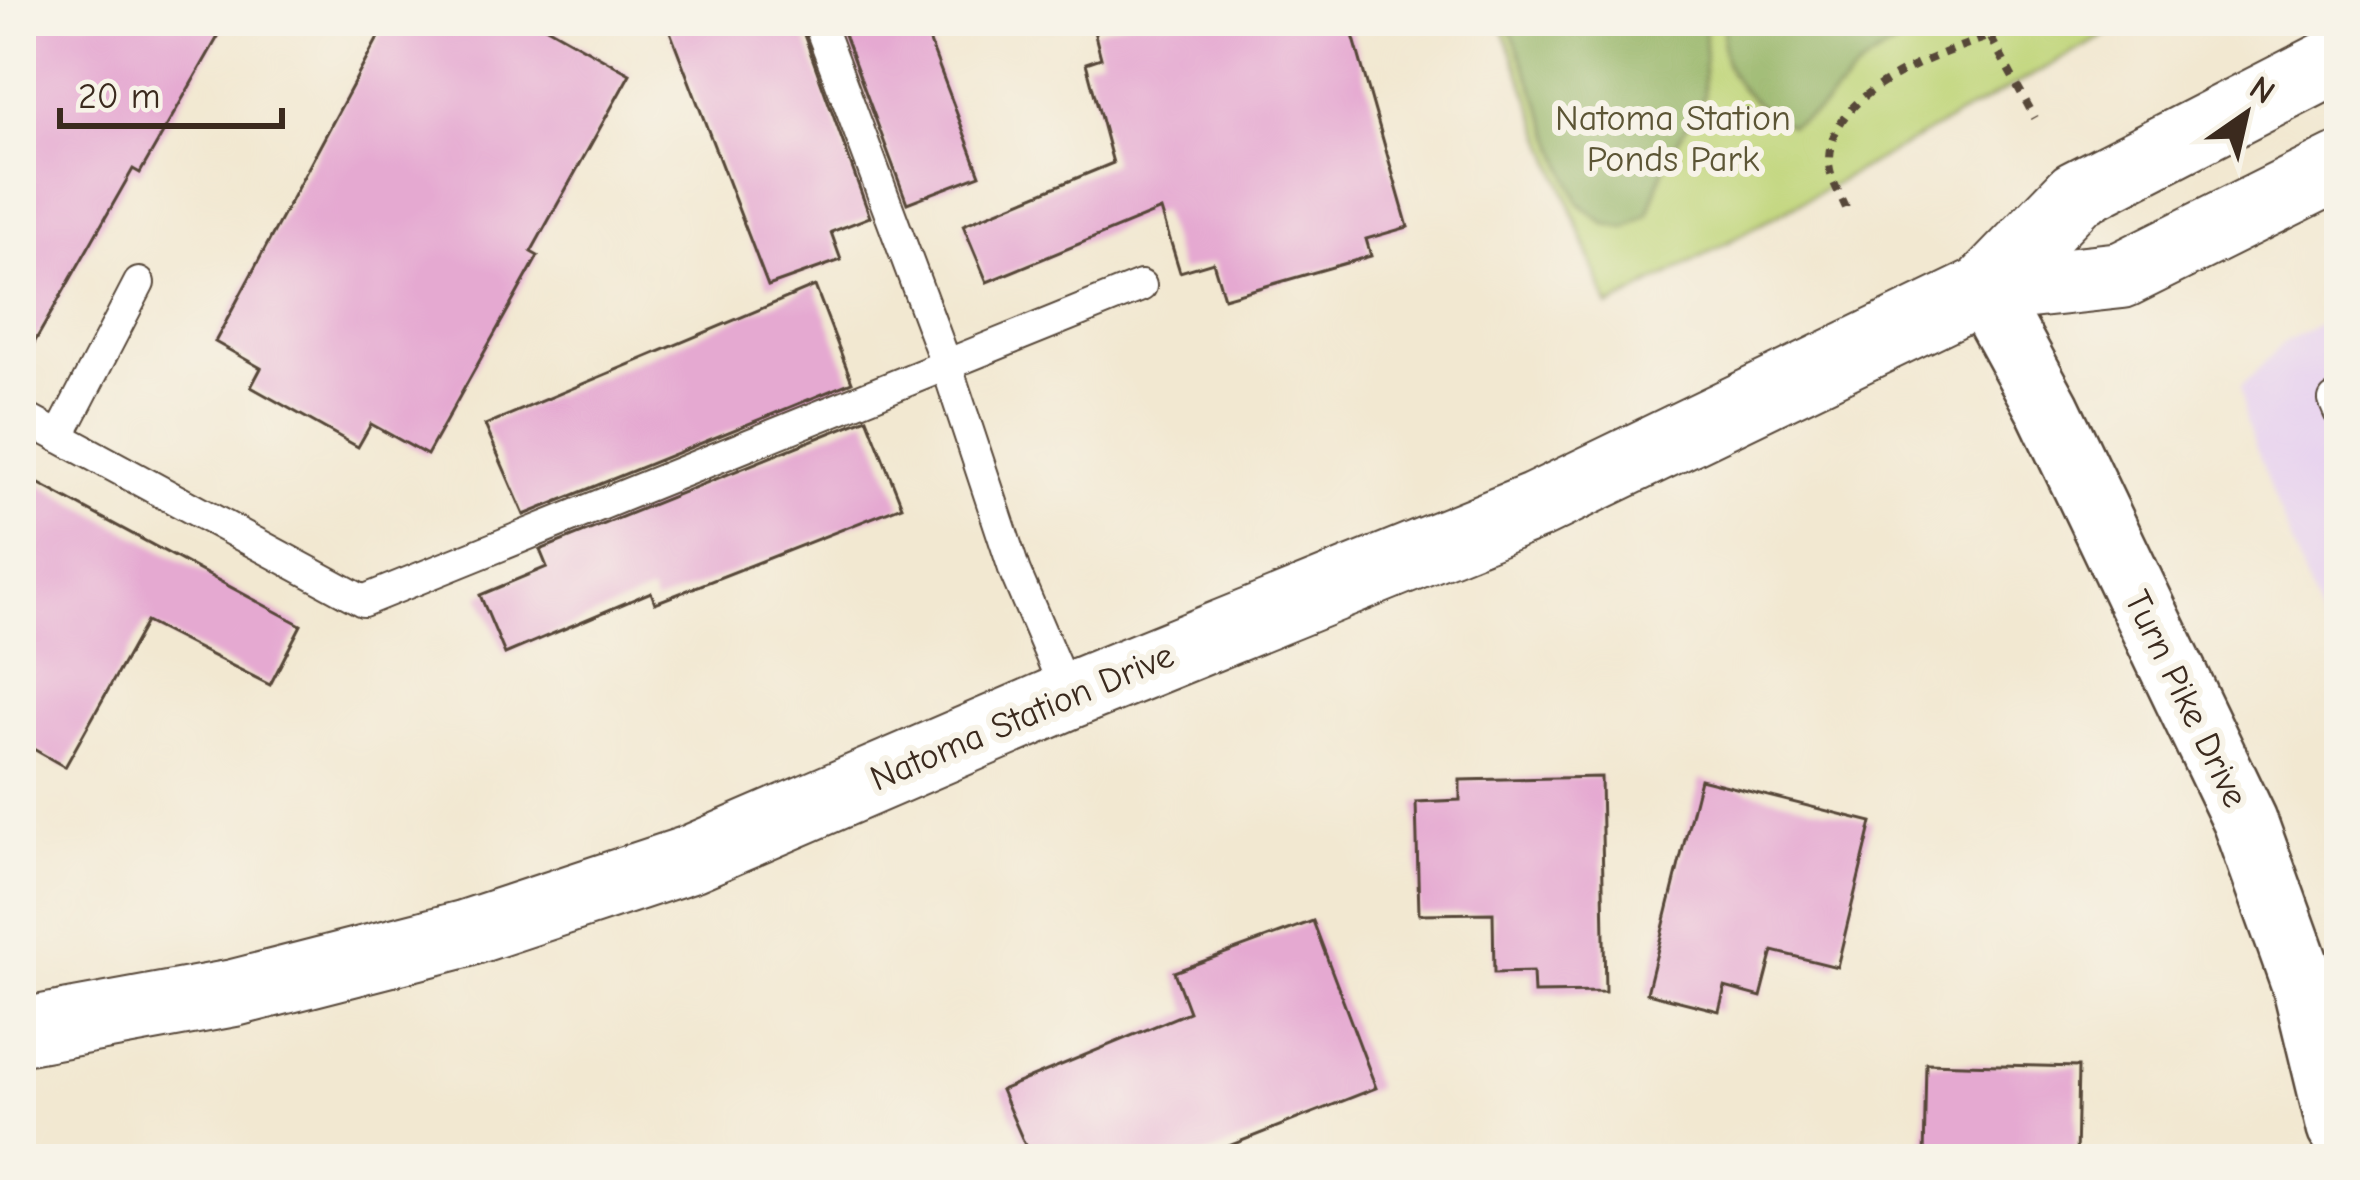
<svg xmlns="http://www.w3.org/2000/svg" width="2360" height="1180" font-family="'Comic Neue',sans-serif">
	<rect width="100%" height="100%" fill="#f7f3e8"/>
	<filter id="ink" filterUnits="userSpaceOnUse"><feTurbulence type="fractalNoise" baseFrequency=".00833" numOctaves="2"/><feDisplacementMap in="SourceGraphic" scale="24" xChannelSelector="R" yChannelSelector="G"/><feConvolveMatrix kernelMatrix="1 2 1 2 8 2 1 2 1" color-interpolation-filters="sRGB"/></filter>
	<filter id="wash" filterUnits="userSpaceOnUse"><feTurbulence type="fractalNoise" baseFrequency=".004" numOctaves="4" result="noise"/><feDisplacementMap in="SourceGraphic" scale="48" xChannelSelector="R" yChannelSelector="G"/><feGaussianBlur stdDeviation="2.7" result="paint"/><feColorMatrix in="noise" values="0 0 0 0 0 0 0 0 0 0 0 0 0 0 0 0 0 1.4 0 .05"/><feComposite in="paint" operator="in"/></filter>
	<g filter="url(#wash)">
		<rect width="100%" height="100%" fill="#f2e8d1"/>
		<!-- built -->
		<polygon fill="#e7d2ef" points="2339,312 2339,669 2246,422 2240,388 2281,345"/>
		<!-- green -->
		<polygon fill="#c0d579" stroke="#7e804c" stroke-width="3" points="1500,21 2132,21 1609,307"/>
		<!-- forest -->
		<g fill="#98b669" stroke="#6a7044" stroke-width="3">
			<polygon points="1507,21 1705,21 1704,96 1666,161 1648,214 1626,228 1605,224 1579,203"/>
			<path d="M 1726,21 L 1956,21 C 1919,33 1892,43 1862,67 C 1833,92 1828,112 1789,126 C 1751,103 1711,72 1726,21 Z"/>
		</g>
		<g id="blocks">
			<!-- building -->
			<g fill="#e5a9d1">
				<polygon points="21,21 227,21 140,173 133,169 21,366"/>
				<polygon points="387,21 536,21 630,74 531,252 538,256 427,455 371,424 358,447 251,387 261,368 215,342"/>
				<polygon points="666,21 799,21 870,217 831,232 841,260 768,286"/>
				<polygon points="839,21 922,21 980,175 907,203"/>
				<polygon points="1129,21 1349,21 1408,227 1366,239 1371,256 1224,298 1213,262 1180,272 1161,210 987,282 963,225 1113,163 1086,63 1101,58 1094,31"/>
				<polygon points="815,286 852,382 524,515 485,425"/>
				<polygon points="867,418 902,506 655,603 651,592 505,654 480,595 547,567 540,550"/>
				<polygon points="21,474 301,625 270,685 146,622 65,767 21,742"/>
				<polygon points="1601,777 1605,992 1534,993 1533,972 1494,973 1493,913 1419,914 1416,802 1460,800 1460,780"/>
				<polygon points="1700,779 1872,822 1837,967 1773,951 1761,997 1725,987 1719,1011 1647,993"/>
				<polygon points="1313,921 1376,1088 1196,1159 1031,1159 1001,1090 1189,1012 1174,972"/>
				<polygon points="1926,1063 2078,1067 2076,1159 1924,1159"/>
			</g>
		</g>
	</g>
	<g filter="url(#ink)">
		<use href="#blocks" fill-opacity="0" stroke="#564639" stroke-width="3"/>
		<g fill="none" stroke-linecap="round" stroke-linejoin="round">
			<defs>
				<g id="service">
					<polyline points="818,21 945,361 1015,572 1068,696"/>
					<polyline points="2339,397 2334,400 2339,412"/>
					<polyline points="21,416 363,601 1141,286"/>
					<polyline points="59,437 139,283"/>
				</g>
				<polyline id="minor" points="1983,290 2048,409 2245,821 2305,988 2339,1128"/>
				<g id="tertiary">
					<polyline points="1983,290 2122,275 2339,167"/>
					<polyline points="21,1032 234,993 464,934 690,859 1068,696 1536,506 1983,290 2076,194 2339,59"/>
				</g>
			</defs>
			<!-- service casing -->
			<use href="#service" stroke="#564639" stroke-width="34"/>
			<!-- minor casing -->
			<use href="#minor" stroke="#564639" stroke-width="68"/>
			<!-- tertiary casing -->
			<use href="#tertiary" stroke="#564639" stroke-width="70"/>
			<!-- path -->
			<g stroke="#564639" stroke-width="8" stroke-dasharray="9 9" stroke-linecap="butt">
				<polyline points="1991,38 2035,118"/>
				<path d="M 1846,208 C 1840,194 1830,179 1829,164 C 1826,79 1972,45 2033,21"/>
			</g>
			<!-- service -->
			<use href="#service" stroke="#fff" stroke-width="30"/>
			<!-- minor -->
			<use href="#minor" stroke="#fff" stroke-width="63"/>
			<!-- tertiary -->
			<use href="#tertiary" stroke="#fff" stroke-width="66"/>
		</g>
	</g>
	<g text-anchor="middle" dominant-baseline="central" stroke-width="12" stroke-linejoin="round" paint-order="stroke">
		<!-- park labels -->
		<g font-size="36" fill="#5c5535" stroke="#f7f3e8">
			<text x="1673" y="118">Natoma Station<tspan x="1673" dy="41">Ponds Park</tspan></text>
		</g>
		<!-- street labels -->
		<g font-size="36" fill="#3b2a1e" stroke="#f7f3e8">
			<text transform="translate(2186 699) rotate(64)">Turn Pike Drive</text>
			<text transform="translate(1022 717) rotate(-23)">Natoma Station Drive</text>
		</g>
	</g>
	<!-- margin -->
	<rect width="2360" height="1180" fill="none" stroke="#f7f3e8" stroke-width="72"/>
	<!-- north arrow -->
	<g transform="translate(2246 114) rotate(34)" stroke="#f7f3e8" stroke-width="9" paint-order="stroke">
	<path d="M0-9L21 45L0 30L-21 45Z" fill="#3b2a1e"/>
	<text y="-18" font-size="33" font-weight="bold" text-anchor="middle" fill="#3b2a1e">N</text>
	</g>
	<!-- scale -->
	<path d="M60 108v18h222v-18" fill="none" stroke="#3b2a1e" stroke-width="6"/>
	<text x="78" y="108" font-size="36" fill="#3b2a1e" stroke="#f7f3e8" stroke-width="9" paint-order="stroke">20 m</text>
</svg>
